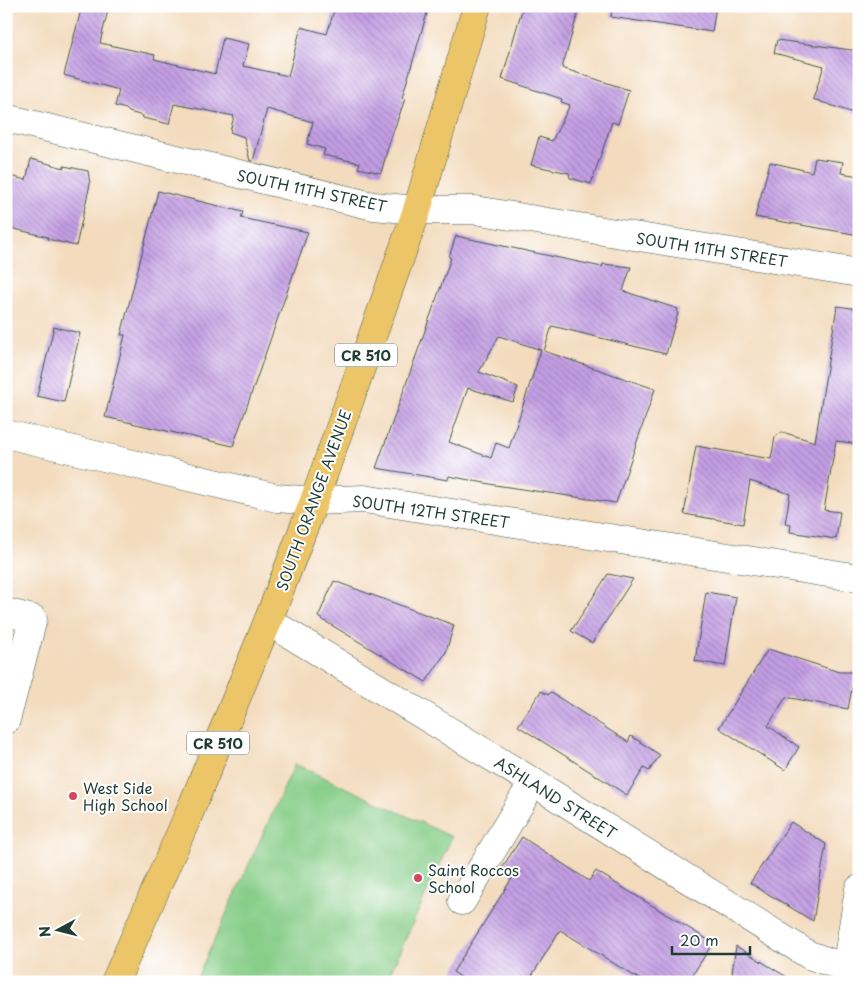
<svg xmlns="http://www.w3.org/2000/svg" width="865" height="988" font-family="'Playpen Sans',sans-serif">
	<defs>
		<pattern id="building-back-hatch" width="6" height="6" patternUnits="userSpaceOnUse" patternTransform="scale(1.25)"><rect width="6" height="6" fill="#c49ee4"/><path d="M-1 5l2 2M0 0l6 6M5-1l2 2" fill="none" stroke="#9f82ba"/></pattern>
	</defs>
	<rect width="100%" height="100%" fill="#fff"/>
	<filter id="ink" filterUnits="userSpaceOnUse"><feTurbulence type="fractalNoise" baseFrequency=".02" numOctaves="2"/><feDisplacementMap in="SourceGraphic" scale="10" xChannelSelector="R" yChannelSelector="G"/><feConvolveMatrix kernelMatrix="1 2 1 2 8 2 1 2 1" color-interpolation-filters="sRGB"/></filter>
	<filter id="wash" filterUnits="userSpaceOnUse"><feTurbulence type="fractalNoise" baseFrequency=".0096" numOctaves="4" result="noise"/><feDisplacementMap in="SourceGraphic" scale="20" xChannelSelector="R" yChannelSelector="G"/><feGaussianBlur stdDeviation="1.12" result="paint"/><feColorMatrix in="noise" values="0 0 0 0 0 0 0 0 0 0 0 0 0 0 0 0 0 1.4 0 .05"/><feComposite in="paint" operator="in"/></filter>
	<g filter="url(#wash)">
		<rect width="100%" height="100%" fill="#f3dbbd"/>
		<!-- garden -->
		<polygon fill="#88ce89" stroke="#54865e" points="295,764 452,837 386,982 195,982"/>
		<g id="blocks">
			<!-- building -->
			<g fill="url(#building-back-hatch)" fill-rule="evenodd">
				<polygon points="82,6 94,6 108,10 100,43 155,55 154,59 215,74 223,38 249,44 243,66 288,76 301,27 327,34 335,7 355,12 357,6 429,6 402,98 405,99 389,144 381,173 358,168 360,163 323,155 325,149 307,144 313,122 267,109 253,161 250,161 244,137 230,132 234,116 174,104 169,124 143,118 143,116 129,112 126,109 115,106 119,90 64,75"/>
				<polygon points="523,6 580,6 562,68 629,90 618,124 612,122 591,184 570,178 569,173 531,165 539,137 552,141 570,105 561,102 562,99 502,79"/>
				<polygon points="612,6 716,6 712,32 611,17"/>
				<polygon points="777,40 859,51 859,115 813,99 824,66 774,53"/>
				<polygon points="815,158 843,162 841,173 859,176 859,235 755,217 770,162 812,172"/>
				<polygon points="31,159 64,168 64,166 88,171 90,184 76,246 48,239 48,237 6,227 6,175 26,180"/>
				<polygon points="158,191 243,212 241,218 308,232 233,446 105,417 125,335 121,335"/>
				<path d="M 456,236 L 602,267 L 603,264 L 631,267 L 623,291 L 678,309 L 677,312 L 678,313 L 666,354 L 552,326 L 544,351 L 655,389 L 616,503 L 495,485 L 449,476 L 448,480 L 376,468 L 451,258 L 449,257 ZM 499,336 L 541,350 L 509,448 L 496,443 L 491,458 L 449,442 L 468,388 L 513,402 L 518,387 L 479,372 Z"/>
				<polygon points="837,306 859,309 859,444 836,441 824,510 840,512 836,539 790,532 791,525 785,524 790,494 750,481 743,524 684,514 696,446 771,459 775,437 782,432 815,442"/>
				<polygon points="54,327 80,333 64,402 37,396"/>
				<polygon points="608,574 633,579 592,643 571,631"/>
				<polygon points="334,581 454,625 446,652 426,682 318,617"/>
				<polygon points="706,592 736,597 725,666 695,661"/>
				<polygon points="768,649 839,672 855,672 848,709 786,697 768,726 799,747 785,770 719,728"/>
				<polygon points="541,691 548,695 550,692 628,742 631,736 660,755 649,771 644,768 627,795 518,726"/>
				<polygon points="791,822 826,844 813,921 750,883"/>
				<polygon points="522,837 589,881 596,871 713,943 688,982 644,982 560,930 528,982 468,982 453,972 514,875 502,868"/>
				<polygon points="736,946 795,982 745,982 732,973"/>
			</g>
		</g>
	</g>
	<g filter="url(#ink)">
		<use href="#blocks" fill-opacity="0" stroke="#3f5549" stroke-width="1"/>
		<g fill="none" stroke-linecap="round" stroke-linejoin="round">
			<defs>
				<g id="minor">
					<polyline points="6,118 373,206 417,210 475,210 859,273"/>
					<polyline points="6,434 277,498 314,501 364,499 859,578"/>
					<polyline points="6,612 33,619 6,720"/>
					<polyline points="268,621 533,782 809,955 846,968"/>
					<polyline points="462,901 533,782"/>
					<polyline points="844,982 859,889"/>
				</g>
				<polyline id="major" points="115,982 188,816 268,621 314,501 417,210 477,6"/>
			</defs>
			<!-- minor casing -->
			<use href="#minor" stroke="#3f5549" stroke-width="29"/>
			<!-- major casing -->
			<use href="#major" stroke="#3f5549" stroke-width="29"/>
			<!-- minor -->
			<use href="#minor" stroke="#fff" stroke-width="28"/>
			<!-- major -->
			<use href="#major" stroke="#ecc569" stroke-width="28"/>
		</g>
	</g>
	<!-- markers -->
	<g fill="#d1495b" stroke="#fff" stroke-width="2">
		<circle cx="73" cy="796" r="5"/>
		<circle cx="418" cy="878" r="5"/>
	</g>
	<g text-anchor="middle" dominant-baseline="central" stroke-width="4" stroke-linejoin="round" paint-order="stroke">
		<!-- shield labels -->
		<g fill="#fff" stroke="#627771" stroke-width="1">
			<rect x="335" y="343.5" width="62" height="23" rx="4"/>
			<rect x="187" y="731.5" width="62" height="23" rx="4"/>
		</g>
		<g font-size="14" font-weight="bold" fill="#1f3d34">
			<text x="366" y="355">CR 510</text>
			<text x="218" y="743">CR 510</text>
		</g>
		<!-- street labels -->
		<g font-size="15" fill="#1f3d34" stroke="#fff">
			<text transform="translate(312 190) rotate(12)">SOUTH 11TH STREET</text>
			<text transform="translate(712 249) rotate(9)">SOUTH 11TH STREET</text>
			<text transform="translate(313 500) rotate(-70)">SOUTH ORANGE AVENUE</text>
			<text transform="translate(431 511) rotate(8)">SOUTH 12TH STREET</text>
			<text transform="translate(556 797) rotate(32)">ASHLAND STREET</text>
		</g>
		<!-- poi labels -->
		<g font-size="15" fill="#1f3d34" stroke="#fff" text-anchor="start">
			<text x="83" y="787">West Side<tspan x="83" dy="17">High School</tspan></text>
			<text x="428" y="869">Saint Roccos<tspan x="428" dy="17">School</tspan></text>
		</g>
	</g>
	<!-- margin -->
	<rect width="865" height="988" fill="none" stroke="#fff" stroke-width="25"/>
	<!-- north arrow -->
	<g transform="translate(58 930) rotate(263)" stroke="#ffffff" stroke-width="4" paint-order="stroke">
	<path d="M0-4L9 19L0 12L-9 19Z" fill="#1f3d34"/>
	<text y="-8" font-size="14" font-weight="bold" text-anchor="middle" fill="#1f3d34">N</text>
	</g>
	<!-- scale -->
	<path d="M672 946v8h78v-8" fill="none" stroke="#1f3d34" stroke-width="2.5"/>
	<text x="680" y="946" font-size="15" fill="#1f3d34" stroke="#ffffff" stroke-width="4" paint-order="stroke">20 m</text>
</svg>
